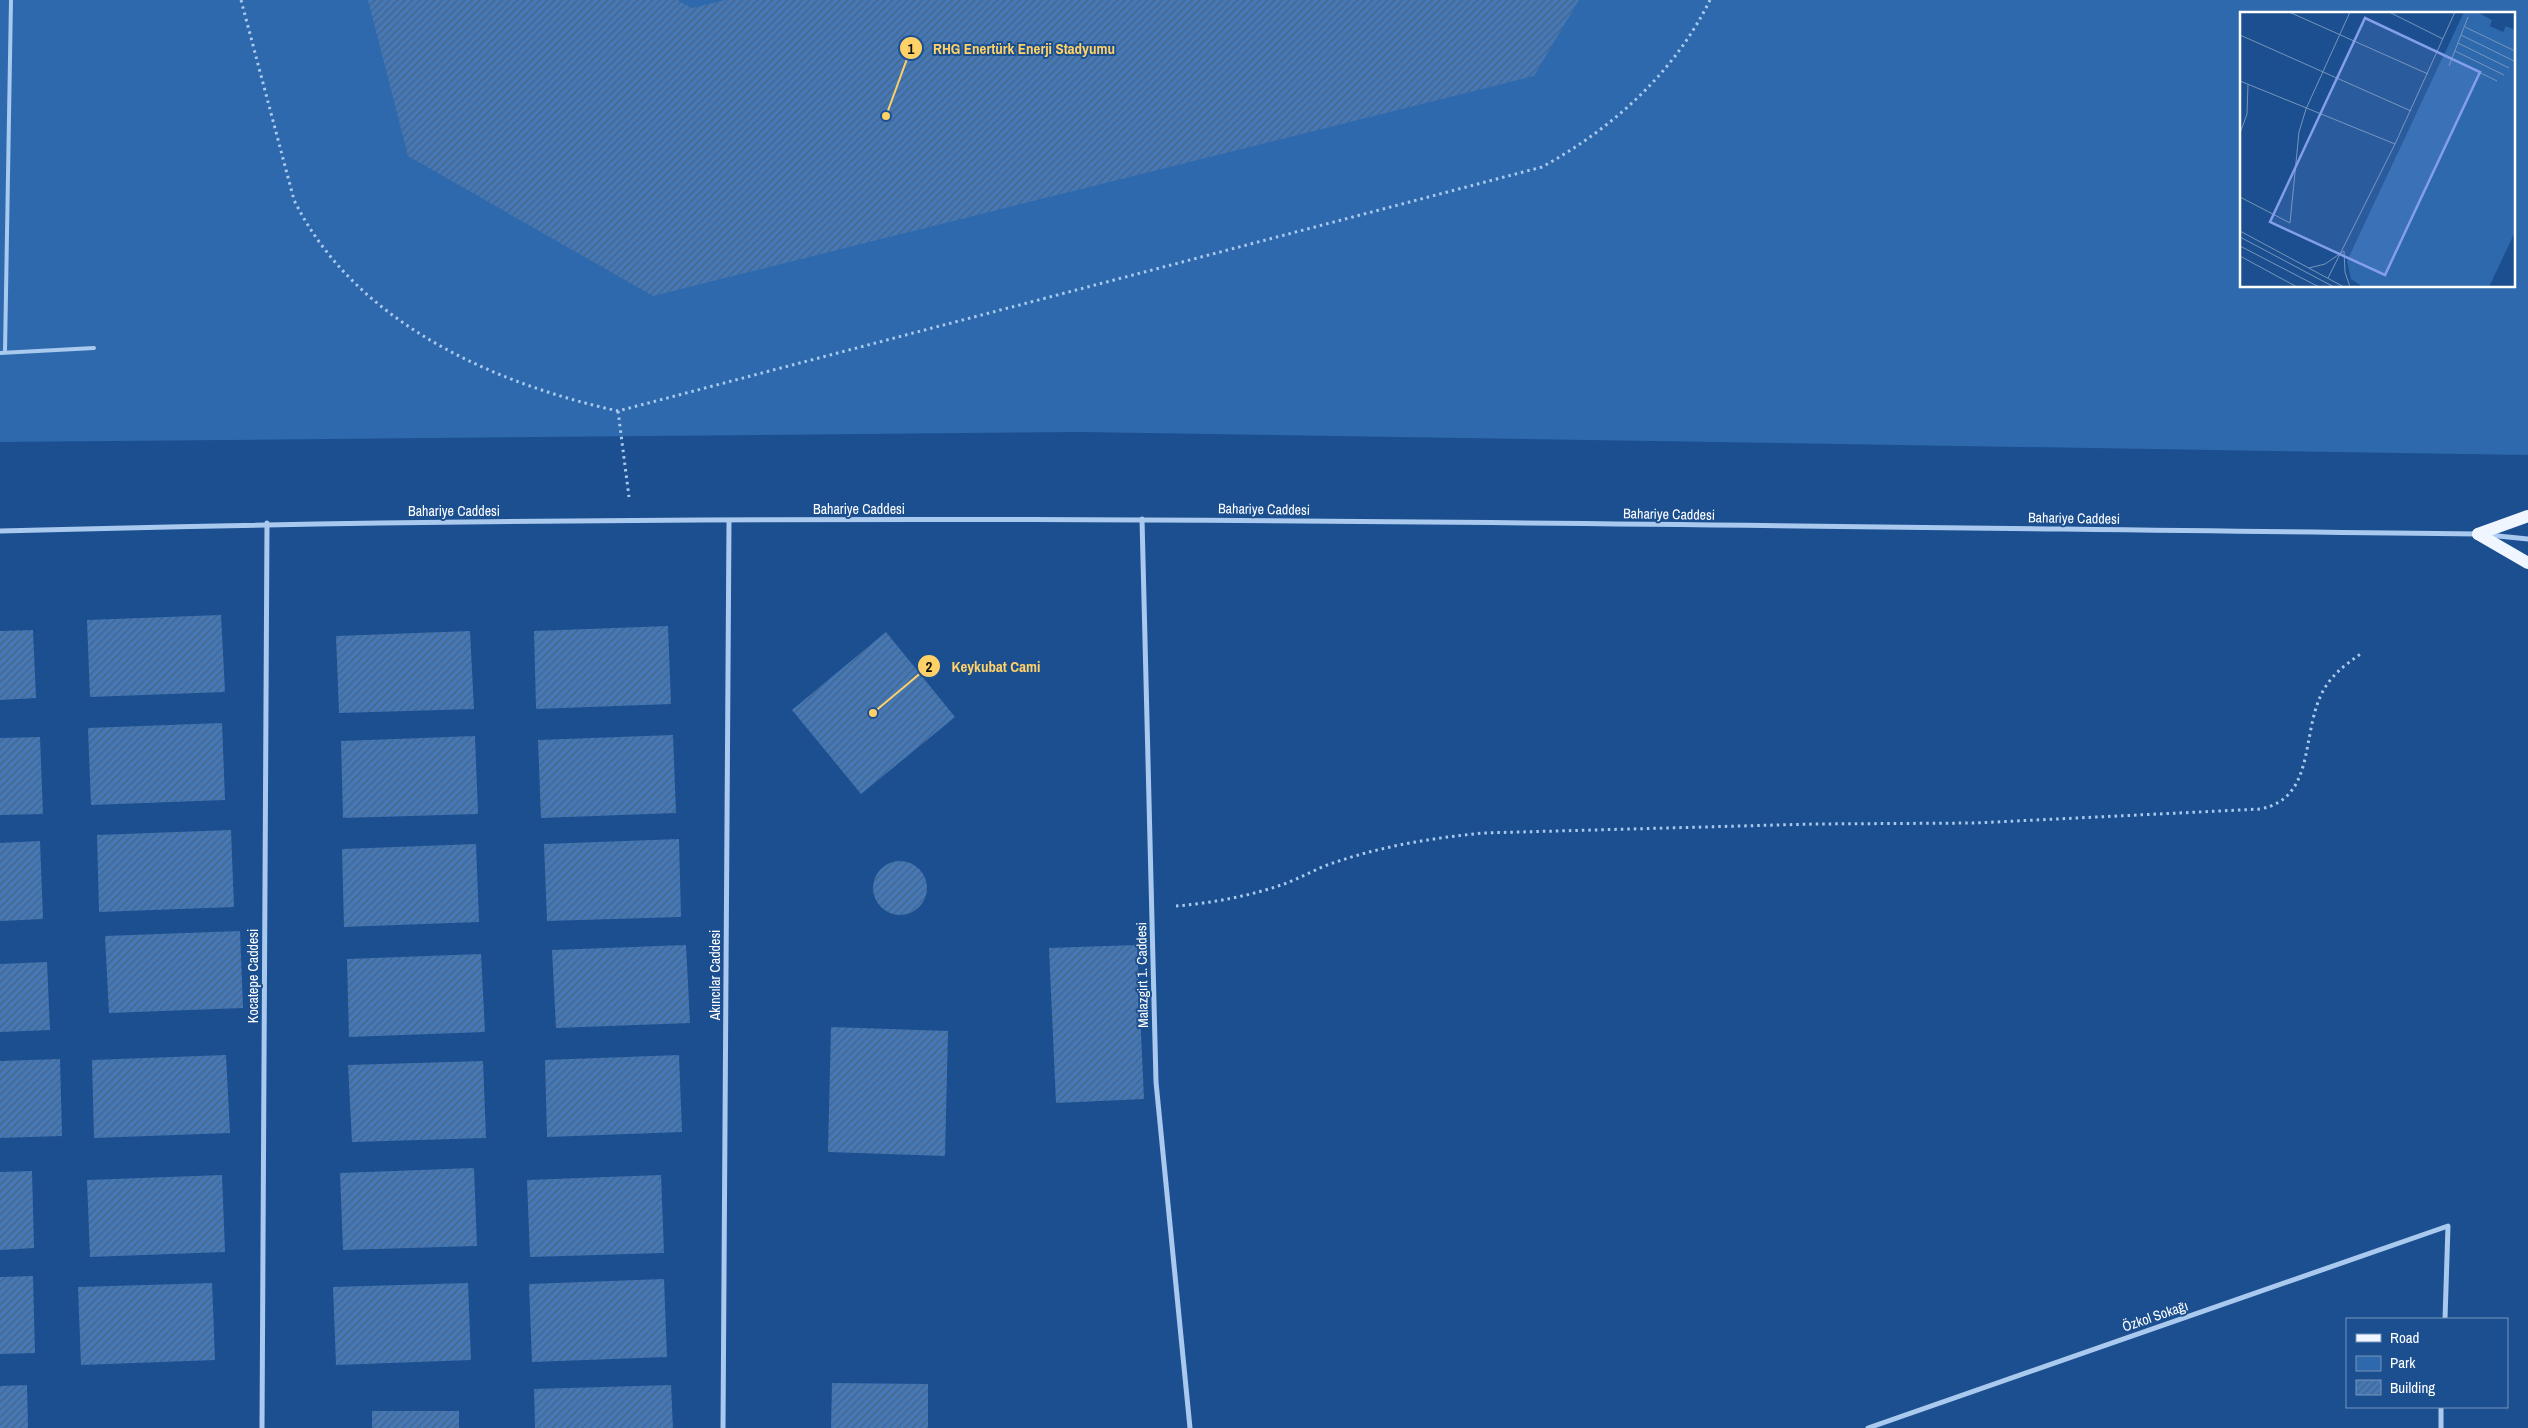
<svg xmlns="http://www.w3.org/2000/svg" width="2528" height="1428" font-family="'Archivo Narrow',sans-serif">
	<defs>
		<pattern id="building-hatch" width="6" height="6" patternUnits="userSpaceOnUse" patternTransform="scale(1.25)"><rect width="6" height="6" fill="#4478b7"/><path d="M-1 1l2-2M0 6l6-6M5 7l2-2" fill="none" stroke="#486282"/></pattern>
	</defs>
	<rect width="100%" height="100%" fill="#1b4f8f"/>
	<!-- green -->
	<path fill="#2e69ad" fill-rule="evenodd" d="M 0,0 L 2528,0 L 2528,455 L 1081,432 L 0,442 ZM 2242,14 L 2514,14 L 2514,286 L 2242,286 Z"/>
	<!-- building -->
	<g fill="url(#building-hatch)">
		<polygon points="368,0 677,0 692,8 725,0 1579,0 1534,76 653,296 408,156"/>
		<polygon points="221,615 225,692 90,697 87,620"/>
		<polygon points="668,626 671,704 536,709 534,631"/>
		<polygon points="33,630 36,698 0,700 0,631"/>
		<polygon points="470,631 474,709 339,713 336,636"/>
		<polygon points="886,632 955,717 861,794 792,710"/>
		<polygon points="222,723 225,800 91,805 88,728"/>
		<polygon points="673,735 676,813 541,818 538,740"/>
		<polygon points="475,736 478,814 343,818 341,741"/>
		<polygon points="40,737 43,814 0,815 0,738"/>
		<polygon points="231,830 234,907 99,912 97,835"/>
		<polygon points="679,839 681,917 547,921 544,844"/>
		<polygon points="40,841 43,919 0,921 0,843"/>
		<polygon points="476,844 479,922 344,927 342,849"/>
		<circle cx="900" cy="888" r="27"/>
		<polygon points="240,931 243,1008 109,1013 105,936"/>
		<polygon points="686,945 690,1023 556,1028 552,950"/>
		<polygon points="1137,945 1144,1099 1056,1103 1049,948"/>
		<polygon points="481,954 485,1032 349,1037 347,959"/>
		<polygon points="47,962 50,1030 0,1032 0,964"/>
		<polygon points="831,1027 948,1031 945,1156 828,1152"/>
		<polygon points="226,1055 230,1133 94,1138 92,1060"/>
		<polygon points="679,1055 682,1132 547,1137 545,1060"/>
		<polygon points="60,1059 62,1136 0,1138 0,1061"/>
		<polygon points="483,1061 486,1138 352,1142 348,1065"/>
		<polygon points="474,1168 477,1246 343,1250 340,1173"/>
		<polygon points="32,1171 34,1248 0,1250 0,1172"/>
		<polygon points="222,1175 225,1252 90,1257 87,1180"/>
		<polygon points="661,1175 664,1253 530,1257 527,1180"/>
		<polygon points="33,1276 35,1353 0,1354 0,1277"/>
		<polygon points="664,1279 667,1357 532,1362 529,1284"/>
		<polygon points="212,1283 215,1360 81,1365 78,1287"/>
		<polygon points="468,1283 471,1360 336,1365 333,1287"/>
		<polygon points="832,1383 928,1384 928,1428 831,1428"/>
		<polygon points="27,1385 28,1428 0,1428 0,1386"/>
		<polygon points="671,1385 673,1428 535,1428 534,1389"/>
		<rect x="372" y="1411" width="87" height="17"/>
	</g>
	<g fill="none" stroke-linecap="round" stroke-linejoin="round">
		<!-- path -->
		<g stroke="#a9c9ee" stroke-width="3" stroke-dasharray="2.5 4" stroke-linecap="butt">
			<path d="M 241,0 L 294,200 C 354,322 492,383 618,411 L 1542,167 C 1613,128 1674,73 1710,0"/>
			<polyline points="618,411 629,497"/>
			<path d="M 1176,906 C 1212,903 1250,896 1284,884 C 1301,878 1317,868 1333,863 C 1382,846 1432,838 1483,833 L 1814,824 L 1975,823 L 2260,809 C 2319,798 2299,727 2326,686 C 2335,672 2349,662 2362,653"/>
		</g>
		<!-- lane -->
		<g stroke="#a9c9ee" stroke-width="4">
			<polyline points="5,352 11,0"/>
			<polyline points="0,353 94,348"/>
		</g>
		<!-- street -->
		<g stroke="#a9c9ee" stroke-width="5">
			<polyline points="1142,519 1156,1082 1190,1428"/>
			<path d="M 0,531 C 825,508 1651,525 2477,534"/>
			<polyline points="2488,535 2528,539"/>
			<polyline points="262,1428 267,523"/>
			<polyline points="723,1428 729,521"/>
			<polyline points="1868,1428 2448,1226 2445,1319"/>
			<polyline points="2441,1428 2441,1407"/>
		</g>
		<!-- primary -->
		<g stroke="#f0f6ff" stroke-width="12">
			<polyline points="2478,534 2528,563"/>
			<polyline points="2478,534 2528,516"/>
		</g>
	</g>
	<g text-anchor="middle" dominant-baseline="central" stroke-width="4" stroke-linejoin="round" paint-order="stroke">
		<!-- street labels -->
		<g font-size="14" fill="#fff" stroke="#1b4f8f">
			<text x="859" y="509">Bahariye Caddesi</text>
			<text transform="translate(1264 509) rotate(1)">Bahariye Caddesi</text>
			<text x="454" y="511">Bahariye Caddesi</text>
			<text transform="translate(1669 514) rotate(1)">Bahariye Caddesi</text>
			<text transform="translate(2074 518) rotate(1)">Bahariye Caddesi</text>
			<text transform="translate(715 975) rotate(-90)">Akıncılar Caddesi</text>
			<text transform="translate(1142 975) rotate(-91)">Malazgirt 1. Caddesi</text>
			<text transform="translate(253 976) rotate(-90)">Kocatepe Caddesi</text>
			<text transform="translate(2155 1316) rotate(-19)">Özkol Sokağı</text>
		</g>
	</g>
	<!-- overview -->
	<g transform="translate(2240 12)">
		<rect width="275" height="275" fill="#1b4f8f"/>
		<path d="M 224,0 L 237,0 L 252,8 L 250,14 L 263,20 L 266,14 L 275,18 L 275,220 L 249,275 L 123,275 L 111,267 L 107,249 Z" fill="#2e69ad"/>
		<path fill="none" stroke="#7695bc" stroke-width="1" d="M 49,0 L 188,62M 149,0 L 203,27M 225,15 L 275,39M 0,23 L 171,99M 221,23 L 274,49M 218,31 L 269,56M 215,39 L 264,63M 212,47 L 257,69M 209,54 L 228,5M 0,69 L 155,132M 0,121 L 7,102 L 8,72M 0,185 L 50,211 L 59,120 L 66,97 L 110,0M 0,219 L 104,275M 0,225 L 94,275M 0,234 L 79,275M 104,239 L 105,260 L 110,275M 0,244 L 57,275M 69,256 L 85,252 L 104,239M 88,266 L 155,132 L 215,0"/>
		<path fill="#839eea" fill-opacity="0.15" stroke="#839eea" stroke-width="2.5" d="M 125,6 L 240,60 L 145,263 L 30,210 Z"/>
		<rect width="275" height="275" fill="none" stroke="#fff" stroke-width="2.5"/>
	</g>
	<!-- callouts -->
	<path fill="none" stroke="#ffd166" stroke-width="2" d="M886 116L911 48M873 713L929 666"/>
	<g fill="#ffd166" stroke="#1b4f8f" stroke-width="2">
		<circle cx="886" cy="116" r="5"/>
		<circle cx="873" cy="713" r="5"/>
		<circle cx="911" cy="48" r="12"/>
		<circle cx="929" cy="666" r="12"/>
	</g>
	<g font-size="15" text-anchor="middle" font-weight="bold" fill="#111">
		<text x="911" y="54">1</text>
		<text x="929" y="672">2</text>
	</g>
	<g font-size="15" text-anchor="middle" font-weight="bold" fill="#ffd166" stroke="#1b4f8f" stroke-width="4" stroke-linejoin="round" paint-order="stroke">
		<text x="1024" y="54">RHG Enertürk Enerji Stadyumu</text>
		<text x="996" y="672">Keykubat Cami</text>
	</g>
	<!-- legend -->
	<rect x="2346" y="1318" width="162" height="90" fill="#1b4f8f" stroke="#7695bc"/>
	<rect x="2356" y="1334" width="25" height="8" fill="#f0f6ff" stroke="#7695bc"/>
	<text x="2390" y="1343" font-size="15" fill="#ffffff">Road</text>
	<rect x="2356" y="1356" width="25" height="15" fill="#2e69ad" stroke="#7695bc"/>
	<text x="2390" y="1368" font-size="15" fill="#ffffff">Park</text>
	<rect x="2356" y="1380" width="25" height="15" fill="url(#building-hatch)" stroke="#7695bc"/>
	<text x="2390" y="1393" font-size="15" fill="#ffffff">Building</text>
</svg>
